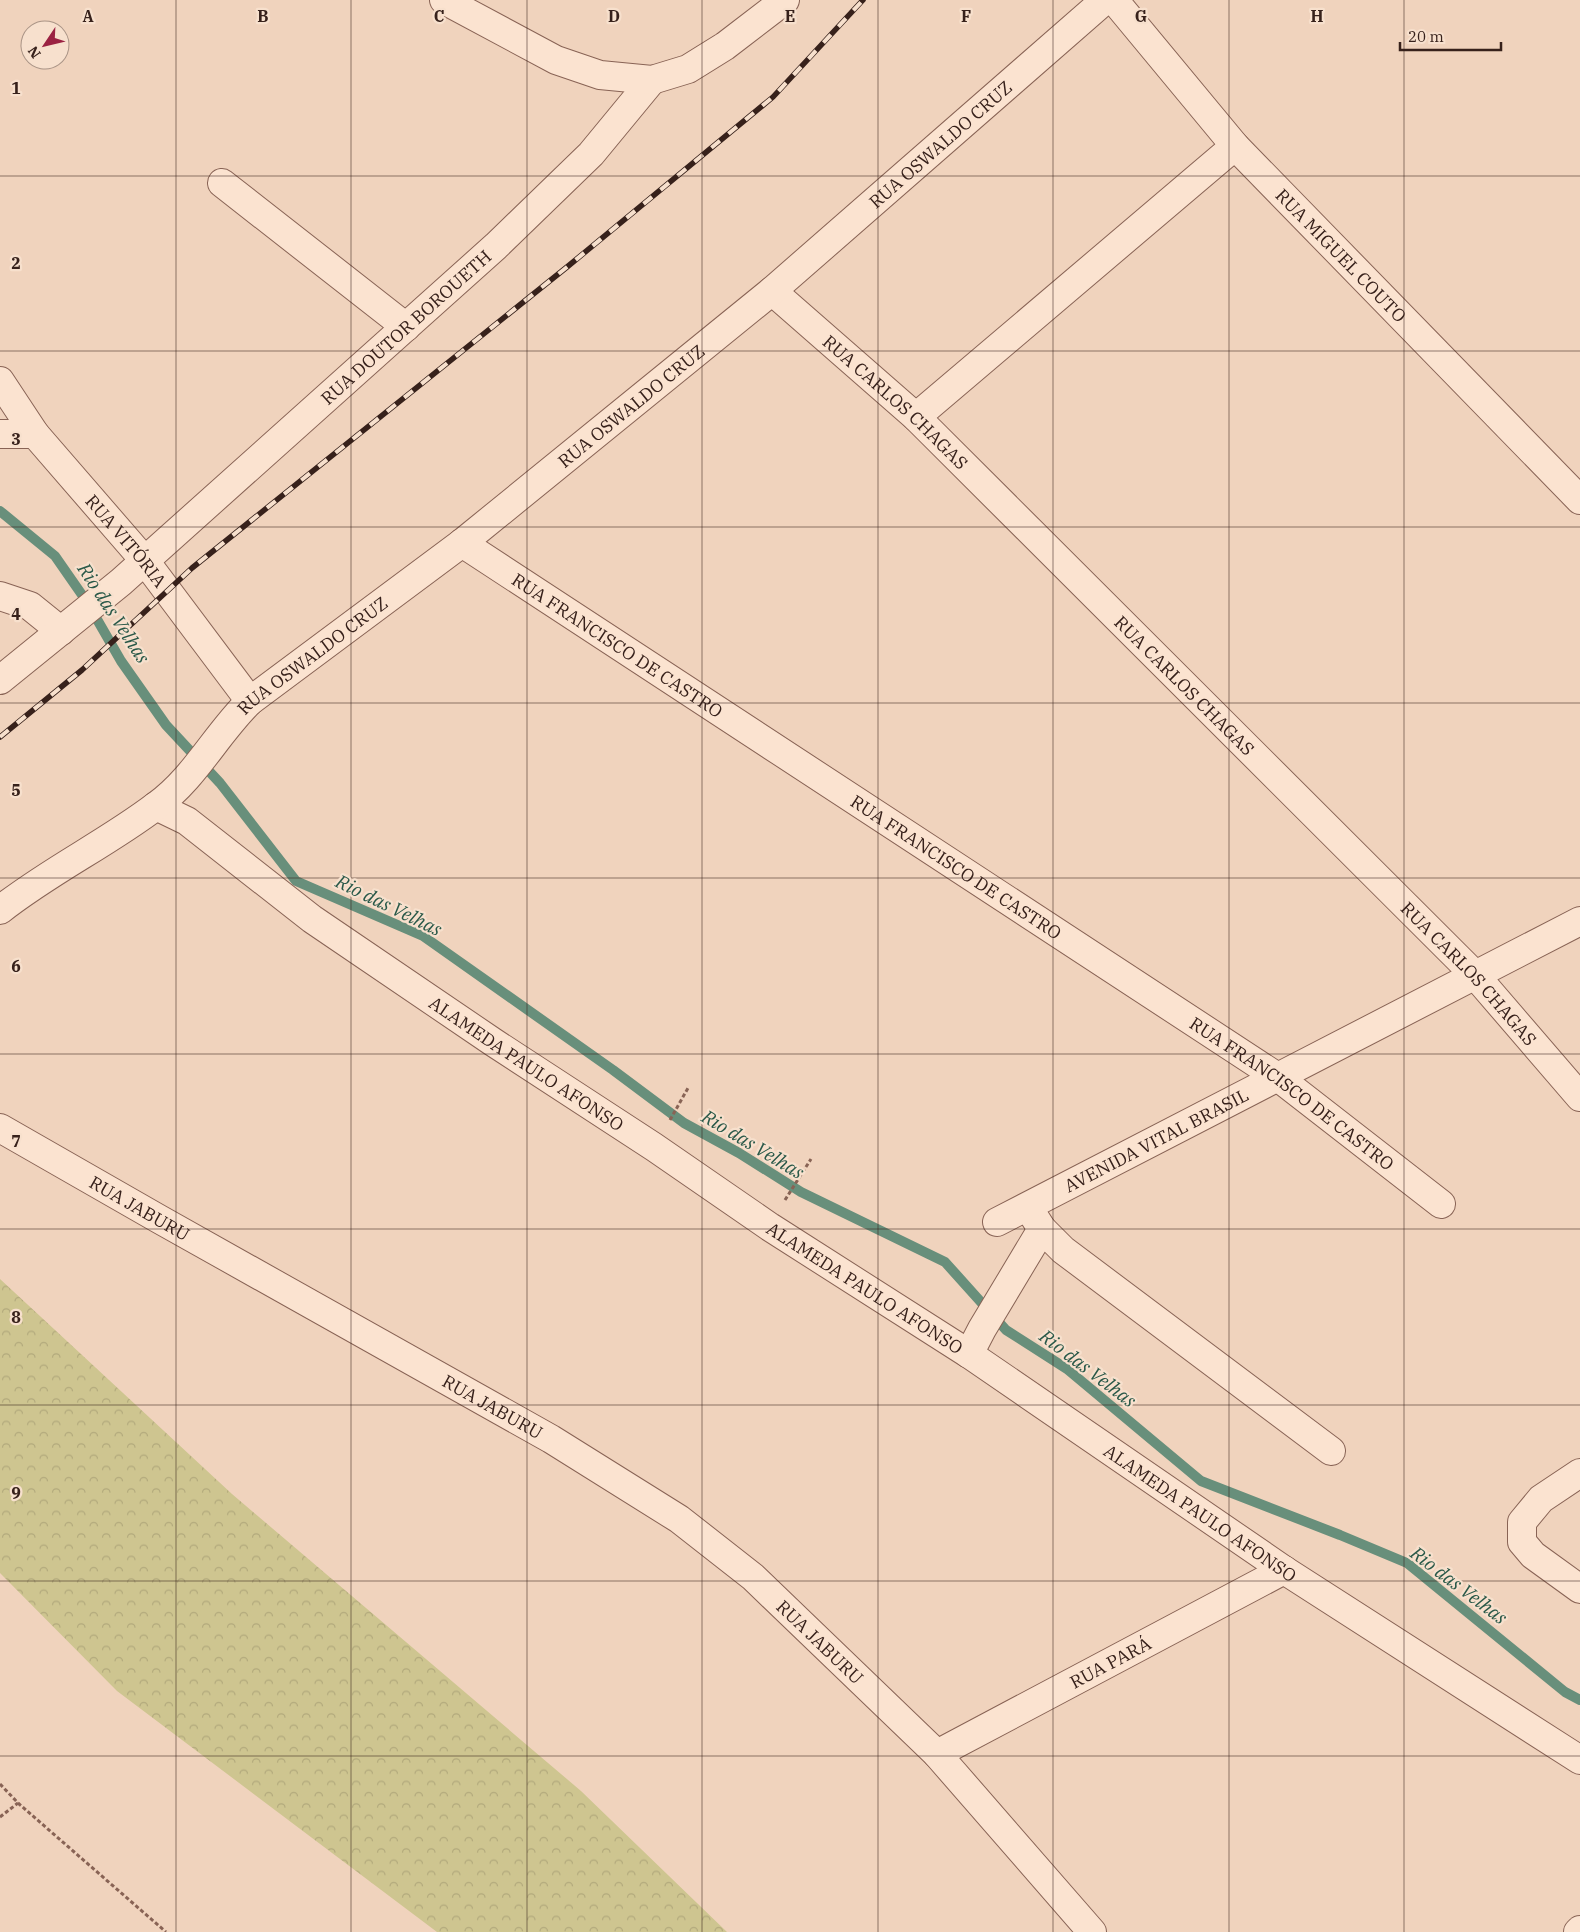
<svg xmlns="http://www.w3.org/2000/svg" width="1580" height="1932" font-family="'IBM Plex Serif',serif">
	<defs>
		<pattern id="forest-crowns" width="20" height="18" patternUnits="userSpaceOnUse" patternTransform="scale(1.25)"><rect width="20" height="18" fill="#cec590"/><path d="M2 6a3 3 0 1 1 6 0M12 15a3 3 0 1 1 6 0" fill="none" stroke="#b2a97c"/></pattern>
	</defs>
	<rect width="100%" height="100%" fill="#f0d3bd"/>
	<!-- forest -->
	<polygon fill="url(#forest-crowns)" points="0,1279 232,1494 581,1791 727,1932 437,1932 117,1691 0,1573"/>
	<g fill="none" stroke-linecap="round" stroke-linejoin="round">
		<!-- stream -->
		<polyline stroke="#688f7b" stroke-width="10" points="0,511 55,556 87,602 121,661 166,725 220,783 296,881 423,936 613,1070 684,1123 739,1153 801,1192 945,1262 1006,1330 1067,1369 1201,1481 1340,1535 1407,1563 1565,1692 1580,1700"/>
		<defs>
			<g id="minor">
				<path id="s1" d="M 1114,0 L 1235,146 L 1580,500"/>
				<polyline points="222,183 406,327"/>
				<path id="s2" d="M 772,291 L 916,417 L 1475,975 L 1580,1097"/>
				<path id="s3" d="M 0,381 L 35,434 L 145,561 L 250,701"/>
				<polyline points="916,417 1235,146"/>
				<polyline points="0,434 35,434"/>
				<path id="s4" d="M 462,543 L 1279,1078 L 1441,1204"/>
				<polyline points="0,596 30,606 61,631"/>
				<path id="s5" d="M 0,680 L 121,582 L 496,246 L 591,154 L 652,80"/>
				<path id="s6" d="M 156,806 L 187,821 L 312,919 L 493,1042 L 654,1147 L 770,1227 L 969,1354 L 1284,1570 L 1580,1760"/>
				<path id="s7" d="M 0,910 C 49,871 106,844 156,806 C 195,778 216,734 250,701 L 462,543 L 772,291 L 1105,0"/>
				<path id="s8" d="M 0,1128 L 159,1219 L 551,1439 L 679,1519 L 753,1577 L 937,1754 L 1092,1932"/>
				<polyline points="1028,1207 1042,1229 1063,1250 1331,1451"/>
				<path id="s9" d="M 997,1222 L 1580,921"/>
				<polyline points="969,1354 982,1329 1042,1229"/>
				<polyline points="1580,1473 1541,1499 1522,1522 1522,1542 1533,1555 1580,1589"/>
				<path id="s10" d="M 937,1754 L 1284,1570"/>
				<polyline points="1578,1932 1580,1930"/>
			</g>
			<polyline id="tertiary" points="444,0 556,60 600,75 652,80 688,69 725,46 785,0"/>
		</defs>
		<!-- minor casing -->
		<use href="#minor" stroke="#886355" stroke-width="30"/>
		<!-- tertiary casing -->
		<use href="#tertiary" stroke="#886355" stroke-width="30"/>
		<!-- path -->
		<g stroke="#886355" stroke-width="3" stroke-dasharray="4 2.5" stroke-linecap="butt">
			<polyline points="670,1120 688,1088"/>
			<polyline points="785,1200 811,1159"/>
			<polyline points="0,1784 18,1803 166,1932"/>
			<polyline points="0,1817 18,1803"/>
		</g>
		<!-- minor -->
		<use href="#minor" stroke="#fbe3d0" stroke-width="28"/>
		<!-- tertiary -->
		<use href="#tertiary" stroke="#fbe3d0" stroke-width="28"/>
		<defs>
			<polyline id="rail" points="0,737 82,670 192,568 567,267 773,97 863,0"/>
		</defs>
		<!-- rail casing -->
		<use href="#rail" stroke="#37211b" stroke-width="5.5"/>
		<!-- rail -->
		<use href="#rail" stroke="#f7e0cd" stroke-width="4" stroke-dasharray="11" stroke-linecap="butt"/>
	</g>
	<!-- grid -->
	<path fill="none" stroke="#37211b" stroke-width="1" stroke-opacity="0.55" d="M 176,0 L 176,1932M 351,0 L 351,1932M 527,0 L 527,1932M 702,0 L 702,1932M 878,0 L 878,1932M 1053,0 L 1053,1932M 1229,0 L 1229,1932M 1404,0 L 1404,1932M 0,176 L 1580,176M 0,351 L 1580,351M 0,527 L 1580,527M 0,703 L 1580,703M 0,878 L 1580,878M 0,1054 L 1580,1054M 0,1229 L 1580,1229M 0,1405 L 1580,1405M 0,1581 L 1580,1581M 0,1756 L 1580,1756"/>
	<g text-anchor="middle" dominant-baseline="central" stroke-width="4.5" stroke-linejoin="round" paint-order="stroke">
		<!-- street labels -->
		<g font-size="18" fill="#37211b" stroke="#f7e0cd">
			<text stroke="none"><textPath href="#s7" startOffset="1216">RUA OSWALDO CRUZ</textPath></text>
			<text stroke="none"><textPath href="#s1" startOffset="342">RUA MIGUEL COUTO</textPath></text>
			<text stroke="none"><textPath href="#s5" startOffset="538">RUA DOUTOR BOROUETH</textPath></text>
			<text stroke="none"><textPath href="#s2" startOffset="166">RUA CARLOS CHAGAS</textPath></text>
			<text stroke="none"><textPath href="#s7" startOffset="811">RUA OSWALDO CRUZ</textPath></text>
			<text stroke="none"><textPath href="#s3" startOffset="204">RUA VITÓRIA</textPath></text>
			<text stroke="none"><textPath href="#s4" startOffset="186">RUA FRANCISCO DE CASTRO</textPath></text>
			<text stroke="none"><textPath href="#s7" startOffset="406">RUA OSWALDO CRUZ</textPath></text>
			<text stroke="none"><textPath href="#s2" startOffset="571">RUA CARLOS CHAGAS</textPath></text>
			<text stroke="none"><textPath href="#s4" startOffset="591">RUA FRANCISCO DE CASTRO</textPath></text>
			<text stroke="none"><textPath href="#s2" startOffset="976">RUA CARLOS CHAGAS</textPath></text>
			<text stroke="none"><textPath href="#s6" startOffset="452">ALAMEDA PAULO AFONSO</textPath></text>
			<text stroke="none"><textPath href="#s4" startOffset="996">RUA FRANCISCO DE CASTRO</textPath></text>
			<text stroke="none"><textPath href="#s9" startOffset="179">AVENIDA VITAL BRASIL</textPath></text>
			<text stroke="none"><textPath href="#s8" startOffset="161">RUA JABURU</textPath></text>
			<text stroke="none"><textPath href="#s6" startOffset="858">ALAMEDA PAULO AFONSO</textPath></text>
			<text stroke="none"><textPath href="#s8" startOffset="566">RUA JABURU</textPath></text>
			<text stroke="none"><textPath href="#s6" startOffset="1262">ALAMEDA PAULO AFONSO</textPath></text>
			<text stroke="none"><textPath href="#s8" startOffset="971">RUA JABURU</textPath></text>
			<text stroke="none"><textPath href="#s10" startOffset="196">RUA PARÁ</textPath></text>
		</g>
		<!-- water labels -->
		<g font-size="19" font-style="italic" fill="#295848" stroke="#f7e0cd">
			<text transform="translate(114 613) rotate(57)">Rio das Velhas</text>
			<text transform="translate(389 905) rotate(26)">Rio das Velhas</text>
			<text transform="translate(753 1144) rotate(31)">Rio das Velhas</text>
			<text transform="translate(1088 1368) rotate(37)">Rio das Velhas</text>
			<text transform="translate(1459 1585) rotate(37)">Rio das Velhas</text>
		</g>
	</g>
	<g font-size="16" text-anchor="middle" font-weight="bold" fill="#37211b" stroke="#f7e0cd" stroke-width="4.5" stroke-linejoin="round" paint-order="stroke">
		<text x="88" y="22">A</text>
		<text x="263" y="22">B</text>
		<text x="439" y="22">C</text>
		<text x="614" y="22">D</text>
		<text x="790" y="22">E</text>
		<text x="966" y="22">F</text>
		<text x="1141" y="22">G</text>
		<text x="1317" y="22">H</text>
		<text x="16" y="94">1</text>
		<text x="16" y="269">2</text>
		<text x="16" y="445">3</text>
		<text x="16" y="620">4</text>
		<text x="16" y="796">5</text>
		<text x="16" y="972">6</text>
		<text x="16" y="1147">7</text>
		<text x="16" y="1323">8</text>
		<text x="16" y="1499">9</text>
	</g>
	<!-- north arrow -->
	<g transform="translate(45 45) rotate(235)"><circle r="24" fill="#f7e0cd" stroke="#aa9486"/>
	<path d="M0-4L9 19L0 12L-9 19Z" fill="#9b2242"/>
	<text y="-8" font-size="14" font-weight="bold" text-anchor="middle" fill="#37211b">N</text>
	</g>
	<!-- scale -->
	<path d="M1400 42v8h101v-8" fill="none" stroke="#37211b" stroke-width="2.5"/>
	<text x="1408" y="42" font-size="15" fill="#37211b" stroke="#f7e0cd" stroke-width="4" paint-order="stroke">20 m</text>
</svg>
